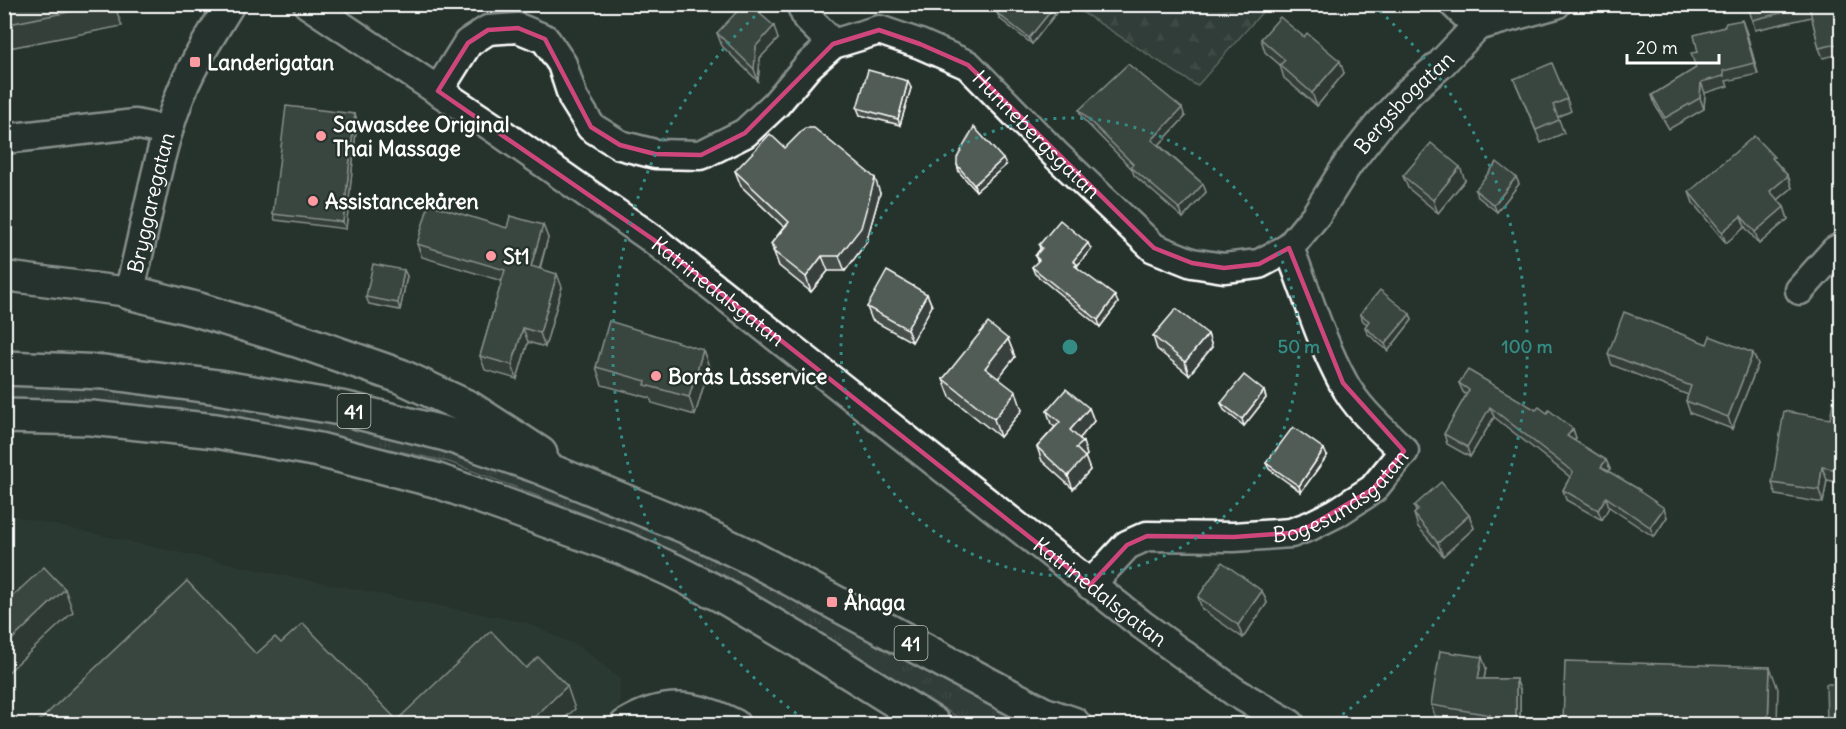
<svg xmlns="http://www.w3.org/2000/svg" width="1846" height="729" font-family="Delius,sans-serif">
	<defs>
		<pattern id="grass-tufts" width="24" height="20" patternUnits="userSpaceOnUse" patternTransform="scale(1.5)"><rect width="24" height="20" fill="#3e4944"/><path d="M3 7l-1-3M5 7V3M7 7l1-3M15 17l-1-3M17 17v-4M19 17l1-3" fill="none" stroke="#5b6460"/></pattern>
		<pattern id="forest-firs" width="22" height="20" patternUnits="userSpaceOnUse" patternTransform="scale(1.5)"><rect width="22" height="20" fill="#3e4944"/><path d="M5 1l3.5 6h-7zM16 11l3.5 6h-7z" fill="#5b6460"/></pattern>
	</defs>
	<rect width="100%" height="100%" fill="#26332d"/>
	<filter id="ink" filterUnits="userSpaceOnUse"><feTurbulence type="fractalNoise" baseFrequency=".0167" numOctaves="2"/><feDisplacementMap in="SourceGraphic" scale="12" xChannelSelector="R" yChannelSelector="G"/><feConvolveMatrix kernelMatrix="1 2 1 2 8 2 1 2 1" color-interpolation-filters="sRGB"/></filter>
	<g filter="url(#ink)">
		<!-- built -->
		<polygon fill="#333f3a" points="5,514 272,573 527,623 582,648 620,679 619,715 609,724 5,724"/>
		<!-- grass -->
		<polygon fill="url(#grass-tufts)" stroke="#9ea4a2" stroke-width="1.5" points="4,381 106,388 293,413 491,462 612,511 798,598 1024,724 969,724 724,575 603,521 449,462 356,442 187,416 64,399 5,401"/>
		<!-- forest -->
		<polygon fill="url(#forest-firs)" stroke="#9ea4a2" stroke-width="1.5" points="1264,5 1264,10 1197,86 1071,5"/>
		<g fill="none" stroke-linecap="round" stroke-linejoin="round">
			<defs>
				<g id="minor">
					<path id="s1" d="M 308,4 L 494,128 L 654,240 L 1141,624 L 1235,692 L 1290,724"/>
					<polyline points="801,4 807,18 833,44"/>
					<polyline points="1454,4 1477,26"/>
					<path id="s2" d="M 438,91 L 468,43 L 488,30 L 518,28 L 545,39 L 562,64 L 573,98 L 591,127 L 620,145 L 655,154 L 701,155 L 745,133 L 776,104 L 808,66 L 833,44 L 879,30 L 920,44 L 968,65 L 1057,156 L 1154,248 L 1192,263 L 1224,268 L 1259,264 L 1289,248 L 1316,215 L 1348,164 L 1378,126 L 1410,91 L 1441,64 L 1477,26 L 1556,4"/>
					<polyline points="4,139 135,124 168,131"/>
					<path id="s3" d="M 4,276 L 129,292 C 146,229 155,162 178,101 C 190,67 211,36 230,4"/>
					<polyline points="1800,290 1835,251 1842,247"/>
					<path id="s4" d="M 1090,585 L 1127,545 L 1147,536 L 1234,537 L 1291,533 L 1310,526 L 1336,513 L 1373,489 L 1404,451 C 1382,430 1357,409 1343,382 C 1320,340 1307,293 1289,248"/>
					<path d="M 625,724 C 664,700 696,704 735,724"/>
				</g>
				<g id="major">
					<polyline points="129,292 199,310 300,341 400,376 469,408 540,454"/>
					<polyline points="4,368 104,372 218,387 346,409 446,434 538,466 687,527 750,557 1043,714 1073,724"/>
					<polyline points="4,416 91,418 216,431 319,450 435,480 623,548 672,570 723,596 798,640 933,724"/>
				</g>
			</defs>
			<!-- minor casing -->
			<use href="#minor" stroke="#fff" stroke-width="33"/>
			<!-- major casing -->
			<use href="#major" stroke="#fff" stroke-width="38"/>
			<!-- minor -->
			<use href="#minor" stroke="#26332d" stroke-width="28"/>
			<!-- major -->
			<use href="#major" stroke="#26332d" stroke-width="33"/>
		</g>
		<!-- wall -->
		<g fill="#464f4b" stroke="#fff" stroke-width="1.5">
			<polygon points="4,4 114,4 122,26 4,49"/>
			<polygon points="1748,4 1842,4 1842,54 1823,58 1819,48 1812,17 1755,30"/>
			<polygon points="997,13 1056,13 1032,44 1000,19"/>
			<polygon points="1746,31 1758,74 1726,81 1728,86 1705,93 1704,109 1669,129 1655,105 1652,95 1696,68 1698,52"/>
			<polygon points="717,33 778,39 760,58 758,81 722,46"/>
			<polygon points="1261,39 1344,73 1317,106 1284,78 1280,65 1265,52"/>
			<polygon points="1514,79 1567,99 1571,111 1558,117 1564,133 1541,143"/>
			<polygon points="911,88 900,125 860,115 857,108"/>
			<polygon points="1079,110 1185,117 1159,145 1203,184 1206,192 1183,218 1134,175 1132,169 1082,118"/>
			<polygon points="355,114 357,121 346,229 275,220 273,214"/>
			<polygon points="785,148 880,193 866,243 845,271 828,271 811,292 779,266 771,244 784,227 741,186 735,171"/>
			<polygon points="1775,161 1788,176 1792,188 1778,200 1784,207 1788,219 1759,244 1745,227 1726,243 1693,203 1689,192"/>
			<polygon points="957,165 1006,165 976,191 959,172"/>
			<polygon points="1403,176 1465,180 1438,213 1408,188"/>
			<polygon points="1516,177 1519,184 1497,212 1477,196 1475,190"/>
			<polygon points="543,225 548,238 540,269 562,287 545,347 528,342 517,379 485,370 480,356 502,281 422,257 417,244 507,228"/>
			<polygon points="1039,245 1091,249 1077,266 1078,269 1118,303 1100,327 1035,274 1032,267 1038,262 1035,256 1040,249"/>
			<polygon points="404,270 407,276 400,310 369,304 366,297"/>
			<polygon points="927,294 932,306 912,342 872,320 867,307"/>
			<polygon points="1360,314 1410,314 1412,320 1388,351 1367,333 1365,327 1367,324 1363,321"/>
			<polygon points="1208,334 1212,347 1189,375 1157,349 1153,336"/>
			<polygon points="1008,339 1015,357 998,378 1022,410 1000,437 950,397 943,379"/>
			<polygon points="703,350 709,367 695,415 652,403 650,398 602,385 596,367"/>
			<polygon points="1608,354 1758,364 1732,429 1690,413 1686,401 1688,395 1612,365"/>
			<polygon points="1459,383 1536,410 1547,413 1573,429 1576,438 1574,441 1606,460 1610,469 1608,471 1641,493 1667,517 1654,537 1609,507 1602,520 1566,500 1563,490 1570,477 1494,417 1470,457 1447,444 1444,434 1466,395 1463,392"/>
			<polygon points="1264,391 1266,398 1244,426 1224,410 1221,403"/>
			<polygon points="1842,398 1842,483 1827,480 1823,503 1776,495 1772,483 1830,419"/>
			<polygon points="1089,408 1094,421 1079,439 1087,455 1085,457 1090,470 1073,489 1042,461 1037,447 1055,427 1051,424 1047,411"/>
			<polygon points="1327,456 1301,492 1269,469 1266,463"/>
			<polygon points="1414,506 1469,515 1474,528 1443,556 1418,527 1414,514 1416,512"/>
			<polygon points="1262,591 1267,603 1243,638 1202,609 1198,597"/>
			<polygon points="1486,668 1484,679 1516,679 1520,690 1520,724 1488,724 1435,716 1431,705"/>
		</g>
		<!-- shaded-wall -->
		<g fill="#39403d" stroke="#fff" stroke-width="1.5">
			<polygon points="1054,7 1056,13 1032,44 1029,38"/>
			<polygon points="1742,20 1746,31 1758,74 1754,63"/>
			<polygon points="774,26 778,39 760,58 758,81 754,69 756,46"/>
			<polygon points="1340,61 1344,73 1317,106 1312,93"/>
			<polygon points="908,81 911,88 900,125 898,119"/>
			<polygon points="1701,82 1705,93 1704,109 1700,98"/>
			<polygon points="1182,108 1185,117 1156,148 1152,140"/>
			<polygon points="355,114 357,121 346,229 343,222"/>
			<polygon points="1003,159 1006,165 976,191 974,185"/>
			<polygon points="1460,167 1465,180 1438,213 1433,200"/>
			<polygon points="1788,176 1792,188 1774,203 1770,191"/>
			<polygon points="1516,177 1519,184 1497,212 1494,205"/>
			<polygon points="875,178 880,193 866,243 845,271 839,256"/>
			<polygon points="1203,184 1206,192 1183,218 1180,209"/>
			<polygon points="1784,207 1788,219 1759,244 1755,232"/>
			<polygon points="1741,216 1745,227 1726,243 1722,232"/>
			<polygon points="543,225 548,238 536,280 531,266"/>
			<polygon points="1088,243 1091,249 1077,266 1079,271 1078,273 1073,261"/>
			<polygon points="822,256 828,271 811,292 806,277"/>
			<polygon points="404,270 407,276 400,310 398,303"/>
			<polygon points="557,274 562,287 545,347 540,333"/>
			<polygon points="927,294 932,306 912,342 907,329"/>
			<polygon points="1115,296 1118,303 1100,327 1098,320"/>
			<polygon points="1410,314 1412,320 1388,351 1385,344"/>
			<polygon points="523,328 528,342 517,379 512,365"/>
			<polygon points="1208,334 1212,347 1189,375 1185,362"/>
			<polygon points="1008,339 1015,357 992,386 985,368"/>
			<polygon points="703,350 709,367 695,415 689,397"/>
			<polygon points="1753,353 1758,364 1732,429 1728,417"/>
			<polygon points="1264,391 1266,398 1244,426 1242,419"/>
			<polygon points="1016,392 1022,410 1000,437 994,419"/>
			<polygon points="1490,407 1494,417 1470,457 1467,447"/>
			<polygon points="1089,408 1094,421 1075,444 1070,430"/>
			<polygon points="1573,429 1576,438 1570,446 1567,436"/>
			<polygon points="1083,442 1087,455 1085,457 1090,470 1073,489 1068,476 1076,448"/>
			<polygon points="1324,449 1327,456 1301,492 1299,486"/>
			<polygon points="1606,460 1610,469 1605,477 1601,467"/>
			<polygon points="1822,467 1827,480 1823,503 1819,490"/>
			<polygon points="1606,497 1609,507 1602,520 1598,510"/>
			<polygon points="1664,508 1667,517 1654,537 1650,527"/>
			<polygon points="1469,515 1474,528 1443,556 1438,543"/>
			<polygon points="65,589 73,612 4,676 4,647"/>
			<polygon points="1262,591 1267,603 1243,638 1238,625"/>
			<polygon points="1482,657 1486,668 1482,690 1478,679"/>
			<polygon points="1770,667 1778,689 1777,724 1768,724"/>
			<polygon points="1516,679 1520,690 1520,724 1516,724"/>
			<polygon points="567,686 575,709 558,724 527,724"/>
		</g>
		<!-- building -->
		<g fill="#515c57" stroke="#fff" stroke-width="1.5">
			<polygon points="4,4 108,4 4,25"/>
			<polygon points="744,4 749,4 774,26 756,46 754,69 717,33"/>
			<polygon points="1003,4 1051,4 1054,7 1029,38 997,13"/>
			<polygon points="1748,4 1842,4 1842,43 1819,48 1809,6 1752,20"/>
			<polygon points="1280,17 1304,37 1307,33 1340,61 1312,93 1280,65 1285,60 1261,39"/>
			<polygon points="1742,20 1754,63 1723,71 1724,76 1701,82 1700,98 1665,118 1652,95 1696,68 1691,53 1698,52 1694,35 1724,27 1726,23"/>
			<polygon points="1552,63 1567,99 1553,105 1559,120 1536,130 1514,79"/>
			<polygon points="1128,64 1182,108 1152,140 1203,184 1180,209 1131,167 1133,164 1079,110"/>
			<polygon points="868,70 908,81 898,119 857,108"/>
			<polygon points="286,106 355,114 343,222 273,214"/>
			<polygon points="974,127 1003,159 974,185 957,165 957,158"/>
			<polygon points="805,128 814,128 875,178 861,228 839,256 822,256 806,277 773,251 776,248 771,244 789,222 735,171 770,134 785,148"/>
			<polygon points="1754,136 1774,157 1772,158 1788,176 1770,191 1784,207 1755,232 1741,216 1722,232 1689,192"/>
			<polygon points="1431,143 1460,167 1433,200 1403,176"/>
			<polygon points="1497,162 1516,177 1494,205 1475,190"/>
			<polygon points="429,204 507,228 510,216 543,225 531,266 557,274 540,333 523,328 512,365 480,356 505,270 417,244"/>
			<polygon points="1060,220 1088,243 1073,261 1077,264 1075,266 1115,296 1098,320 1032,267 1039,260 1035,256 1042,248 1039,245"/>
			<polygon points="373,264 404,270 398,303 366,297"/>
			<polygon points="887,271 927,294 907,329 867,307"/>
			<polygon points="1380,290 1410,314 1385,344 1365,327 1369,321 1360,314"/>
			<polygon points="1176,309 1208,334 1185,362 1153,336"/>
			<polygon points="1624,312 1707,344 1710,336 1753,353 1728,417 1686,401 1691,386 1608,354"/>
			<polygon points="609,321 703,350 689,397 645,385 646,381 596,367"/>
			<polygon points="988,323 1008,339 985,368 1016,392 994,419 943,379"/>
			<polygon points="1468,370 1536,410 1539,407 1547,413 1549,410 1573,429 1567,436 1606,460 1601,467 1640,490 1639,491 1664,508 1650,527 1606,497 1598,510 1563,490 1573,472 1490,407 1467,447 1444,434 1469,390 1459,383"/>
			<polygon points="1244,375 1264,391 1242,419 1221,403"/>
			<polygon points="1066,389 1089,408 1070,430 1083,442 1076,448 1085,457 1068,476 1037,447 1060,422 1047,411"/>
			<polygon points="1834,397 1842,398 1842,471 1822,467 1819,490 1772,483 1784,411 1830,419"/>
			<polygon points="1293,427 1324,449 1299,486 1266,463"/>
			<polygon points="1441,482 1469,515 1438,543 1414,514 1418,510 1414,506"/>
			<polygon points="1222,562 1262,591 1238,625 1198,597"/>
			<polygon points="44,567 65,589 4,647 4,604"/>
			<polygon points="187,581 256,654 275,637 281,643 303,623 397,720 491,631 526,668 538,657 567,686 527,724 36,724"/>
			<polygon points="1440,651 1482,657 1478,679 1516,679 1516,724 1490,724 1490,715 1431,705"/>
			<polygon points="1565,661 1770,667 1768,724 1563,724"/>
			<polygon points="1826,684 1842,684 1842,724 1827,724"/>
		</g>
	</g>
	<!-- marked area -->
	<path d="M0 0H1846V729H0ZM 518,28 L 545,39 L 591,127 L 620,145 L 655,154 L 701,155 L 745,133 L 833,44 L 879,30 L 920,44 L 968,65 L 1154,248 L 1192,263 L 1224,268 L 1259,264 L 1289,248 L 1343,383 L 1404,451 L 1373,489 L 1310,526 L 1291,533 L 1234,537 L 1147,536 L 1127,545 L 1090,585 L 654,240 L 438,91 L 468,43 L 488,30 Z" fill="#26332d" fill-opacity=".55" fill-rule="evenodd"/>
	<path fill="none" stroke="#ce467c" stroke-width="4.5" stroke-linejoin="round" d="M 518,28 L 545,39 L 591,127 L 620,145 L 655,154 L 701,155 L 745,133 L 833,44 L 879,30 L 920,44 L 968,65 L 1154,248 L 1192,263 L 1224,268 L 1259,264 L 1289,248 L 1343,383 L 1404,451 L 1373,489 L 1310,526 L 1291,533 L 1234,537 L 1147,536 L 1127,545 L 1090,585 L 654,240 L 438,91 L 468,43 L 488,30 Z"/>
	<!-- distance rings -->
	<g fill="none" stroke="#338b84" stroke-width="3" stroke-dasharray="3 6">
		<circle cx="1070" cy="347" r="229"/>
		<path d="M811 724A457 457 0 0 1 767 5M1373 5A457 457 0 0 1 1329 724"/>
	</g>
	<!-- markers -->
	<g fill="#ff9aa2" stroke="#26332d" stroke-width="2">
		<rect x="189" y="56" width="12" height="12" rx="3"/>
		<circle cx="321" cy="136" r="6"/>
		<circle cx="313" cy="201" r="6"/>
		<circle cx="491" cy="256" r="6"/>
		<circle cx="656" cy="376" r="6"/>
		<rect x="826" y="596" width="12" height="12" rx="3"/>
	</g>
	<g text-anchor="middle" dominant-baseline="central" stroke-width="4.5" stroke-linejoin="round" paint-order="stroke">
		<!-- shield labels -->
		<g fill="#26332d" stroke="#bec2c0" stroke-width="1.5">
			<rect x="337.5" y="394" width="33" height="34" rx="4.5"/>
			<rect x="894.5" y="626" width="33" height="34" rx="4.5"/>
		</g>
		<g font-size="20" font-weight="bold" fill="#fff">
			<text x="354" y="411">41</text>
			<text x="911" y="643">41</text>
		</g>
		<!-- poi labels -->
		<g font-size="21" font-weight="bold" fill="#fff" stroke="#26332d" text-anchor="start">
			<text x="207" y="62">Landerigatan</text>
			<text x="333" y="124">Sawasdee Original<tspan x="333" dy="24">Thai Massage</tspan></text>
			<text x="325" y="201">Assistancekåren</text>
			<text x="503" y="256">St1</text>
			<text x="668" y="376">Borås Låsservice</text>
			<text x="844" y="602">Åhaga</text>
		</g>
		<!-- street labels -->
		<g font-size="21" fill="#fff" stroke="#26332d">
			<text stroke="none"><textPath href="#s2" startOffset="1264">Bergsbogatan</textPath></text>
			<text stroke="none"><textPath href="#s2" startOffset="772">Hunnebergsgatan</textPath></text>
			<text stroke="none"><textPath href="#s3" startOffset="218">Bryggaregatan</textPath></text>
			<text stroke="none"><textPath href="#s1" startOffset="501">Katrinedalsgatan</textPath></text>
			<text stroke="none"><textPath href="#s4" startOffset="282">Bogesundsgatan</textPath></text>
			<text stroke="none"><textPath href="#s1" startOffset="987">Katrinedalsgatan</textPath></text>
		</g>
	</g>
	<circle cx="1070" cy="347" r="9" fill="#338b84" stroke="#26332d" stroke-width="3"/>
	<g font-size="18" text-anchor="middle" font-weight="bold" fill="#338b84" stroke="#26332d" stroke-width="4.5" stroke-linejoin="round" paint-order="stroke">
		<text x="1299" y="353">50 m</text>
		<text x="1527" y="353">100 m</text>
	</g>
	<!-- margin -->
	<rect width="1846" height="729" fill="none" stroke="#26332d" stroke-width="24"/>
	<rect x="12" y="12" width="1822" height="705" fill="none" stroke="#fff" stroke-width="2" filter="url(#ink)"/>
	<!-- scale -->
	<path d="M1627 54v9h92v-9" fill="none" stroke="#ffffff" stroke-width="3"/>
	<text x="1636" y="54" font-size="18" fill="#ffffff" stroke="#26332d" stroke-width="4.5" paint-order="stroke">20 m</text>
</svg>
